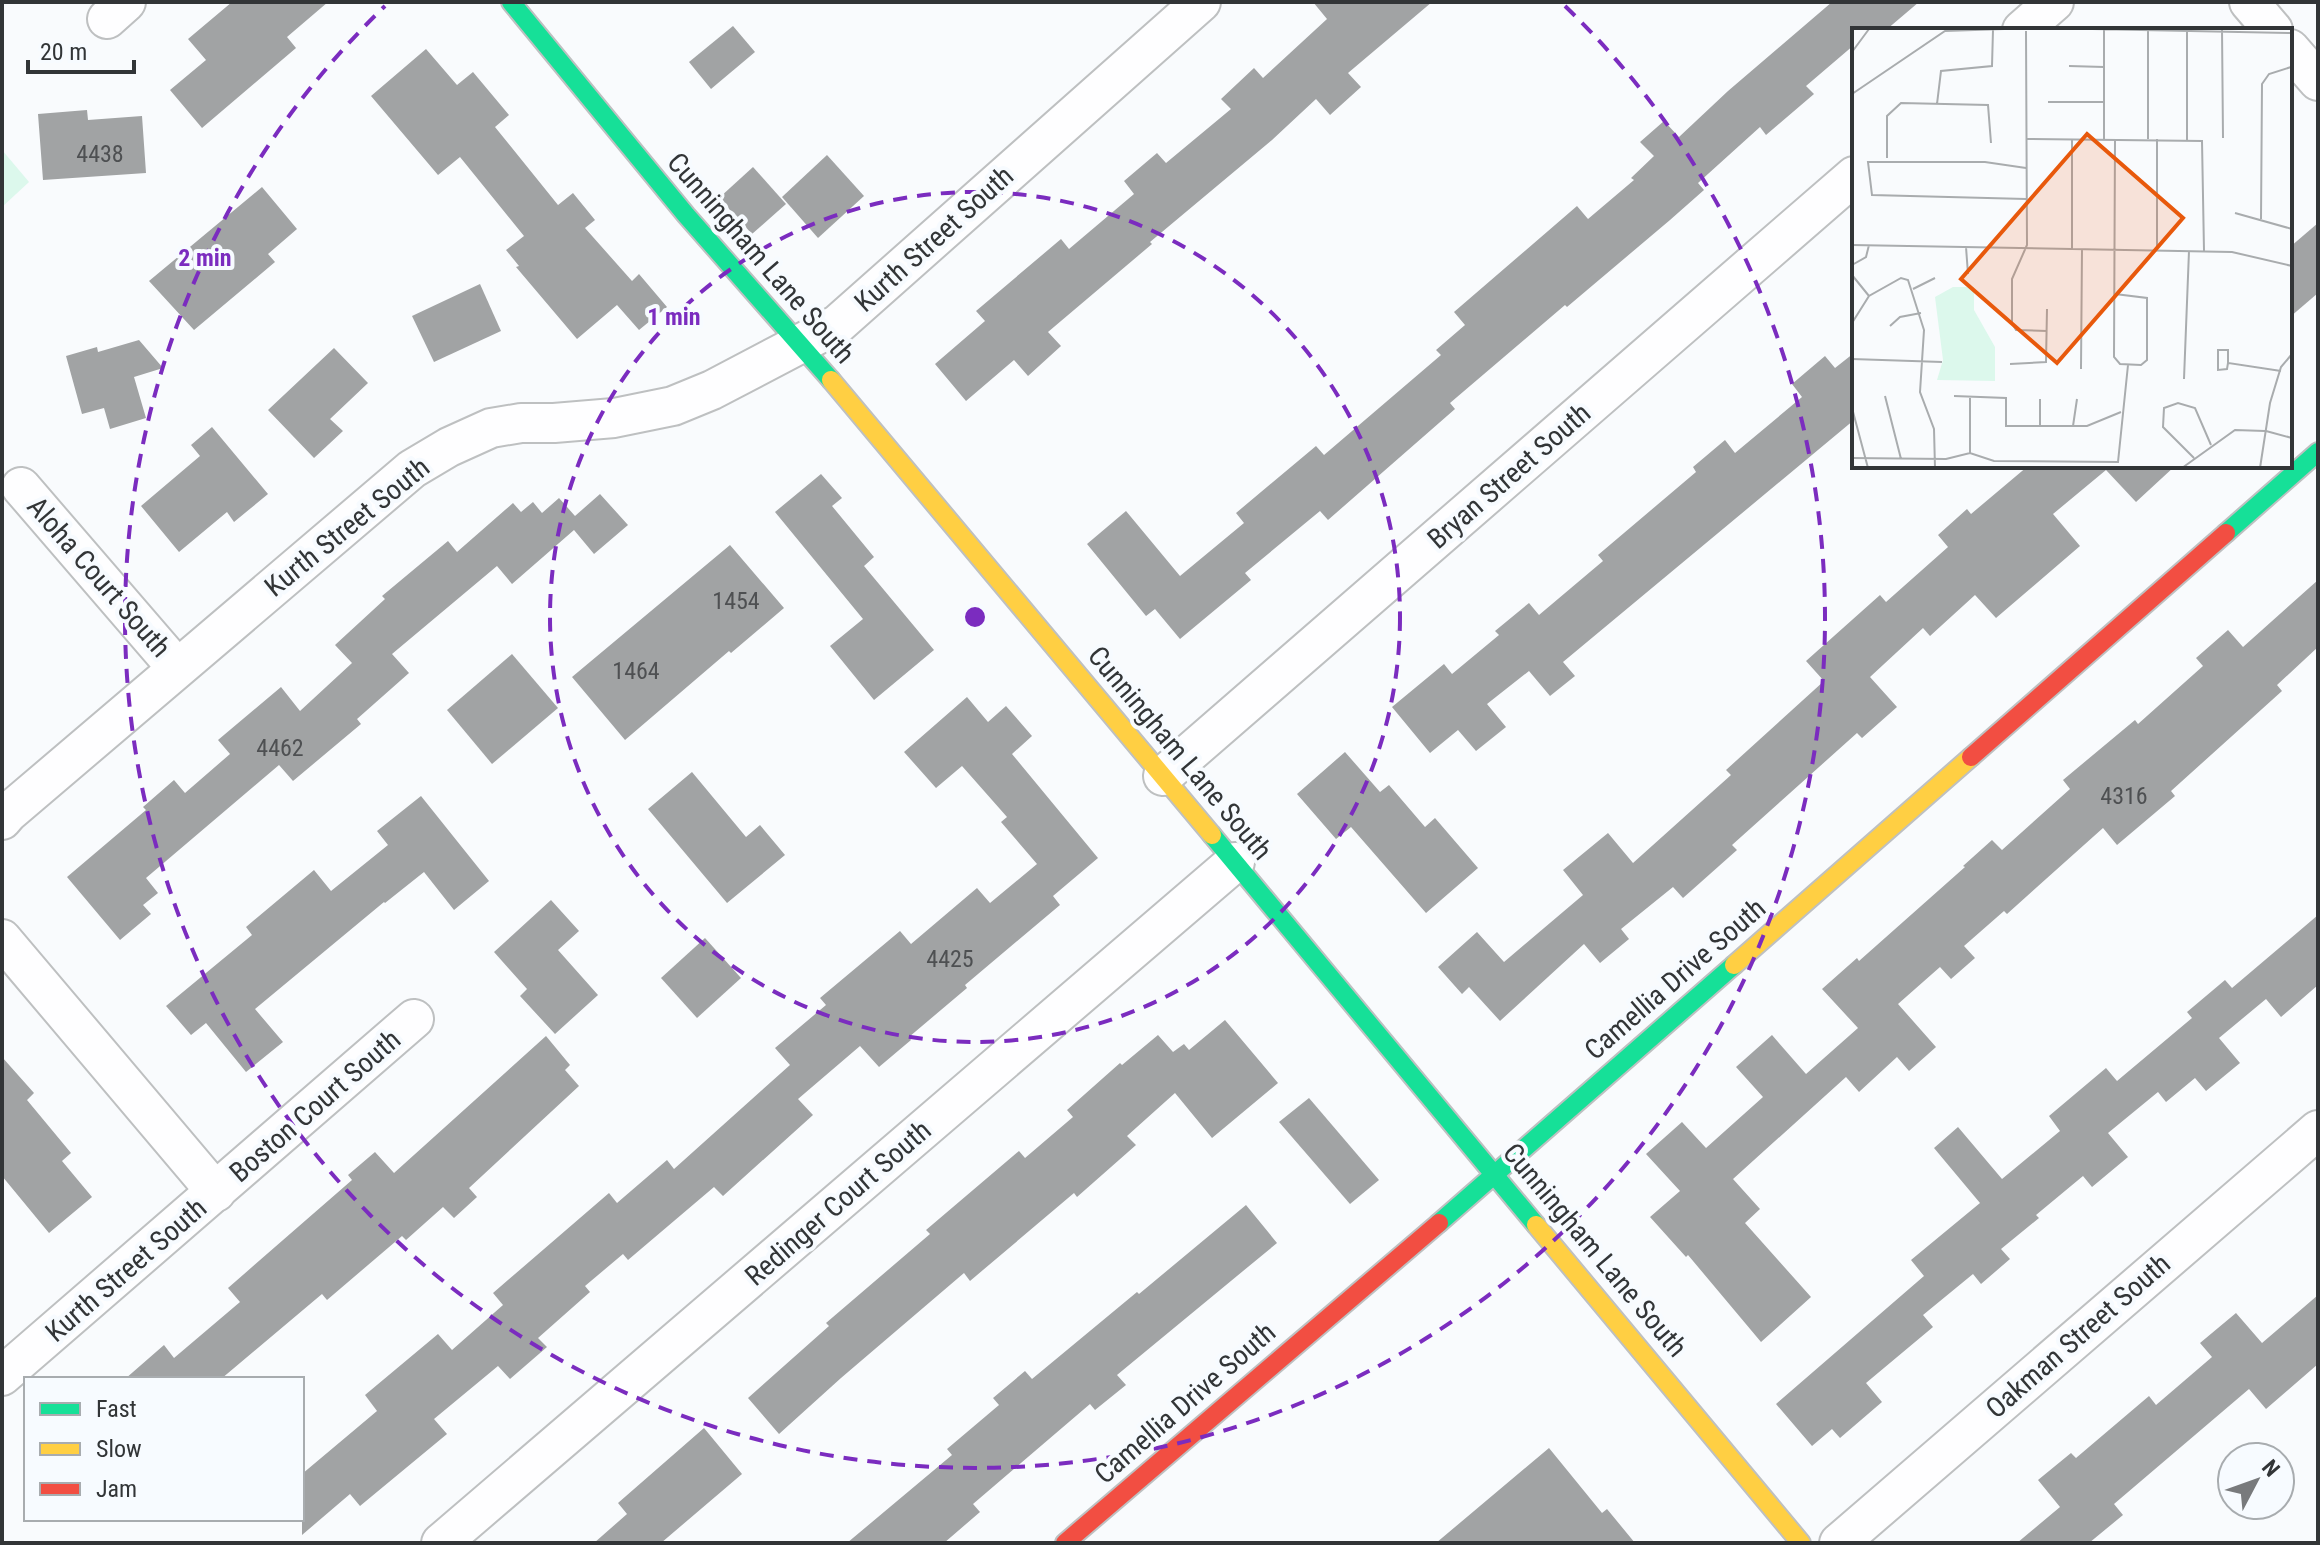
<svg xmlns="http://www.w3.org/2000/svg" width="2320" height="1545" font-family="'Roboto Condensed',sans-serif">
	<rect width="100%" height="100%" fill="#f9fbfd"/>
	<!-- green -->
	<polygon fill="#dcf8ec" points="2,150 29,182 2,207"/>
	<!-- building -->
	<g fill="#a1a3a4">
		<polygon points="232,2 328,2 287,37 296,48 202,128 170,90 206,60 188,39"/>
		<polygon points="1313,2 1432,2 1348,73 1361,87 1330,115 1316,99 1272,140 1150,242 1152,244 1048,332 1061,346 1028,376 1014,360 966,401 935,364 985,321 976,311 1061,239 1069,249 1134,194 1124,181 1157,153 1166,163 1231,109 1221,99 1254,68 1263,78 1327,19"/>
		<polygon points="1832,2 1919,2 1886,30 1854,30 1854,45 1806,86 1814,94 1766,135 1760,127 1698,183 1704,190 1670,220 1567,307 1565,305 1450,403 1455,409 1328,520 1320,511 1245,573 1251,580 1180,639 1155,609 1146,616 1087,544 1126,511 1180,576 1244,523 1236,513 1316,446 1324,455 1441,355 1436,350 1465,325 1454,312 1577,206 1588,219 1634,180 1631,178 1654,156 1640,142 1664,121 1679,137 1728,91"/>
		<polygon points="733,26 755,52 711,89 689,62"/>
		<polygon points="426,49 457,85 473,72 509,115 495,127 558,205 573,193 595,220 585,228 632,281 639,274 667,307 639,330 617,305 577,339 516,267 519,266 506,250 524,236 460,157 438,175 371,96"/>
		<polygon points="87,110 88,120 142,116 146,173 43,180 38,114"/>
		<polygon points="827,155 864,196 818,238 782,197"/>
		<polygon points="753,167 786,204 752,234 719,198"/>
		<polygon points="262,187 297,229 268,254 275,262 194,330 149,281"/>
		<polygon points="2318,223 2318,293 2290,317 2290,247"/>
		<polygon points="480,284 501,331 434,362 412,316"/>
		<polygon points="139,340 163,368 134,377 146,418 110,429 104,408 82,414 66,356 97,347 98,352"/>
		<polygon points="334,348 368,383 330,419 343,431 314,458 268,410"/>
		<polygon points="1854,353 1854,420 1563,662 1575,676 1550,696 1529,671 1487,704 1506,727 1476,751 1458,730 1430,753 1392,707 1444,664 1452,674 1499,635 1495,631 1529,603 1539,615 1603,561 1598,555 1696,472 1693,467 1725,440 1735,453 1802,397 1792,384 1825,356 1835,368"/>
		<polygon points="212,427 268,494 234,522 227,512 179,552 141,506 200,456 191,445"/>
		<polygon points="2028,466 2175,466 2136,502 2106,470 2053,514 2080,546 1996,618 1975,595 1930,636 1923,628 1870,677 1897,707 1862,738 1857,733 1732,845 1737,850 1683,898 1673,887 1621,929 1629,939 1600,963 1584,944 1500,1021 1469,987 1462,994 1438,967 1477,932 1504,962 1583,895 1563,870 1608,833 1633,863 1731,775 1726,770 1824,681 1806,661 1880,595 1886,602 1948,547 1938,535 1967,509 1971,514"/>
		<polygon points="821,474 842,498 832,506 874,557 864,566 934,650 874,700 830,646 863,619 775,512"/>
		<polygon points="600,494 628,525 594,554 574,530 512,584 497,566 392,654 409,673 357,719 361,724 293,781 279,765 146,878 158,893 143,905 151,914 120,940 67,877 146,810 143,807 174,780 185,793 230,754 218,740 281,687 300,711 352,663 335,645 385,599 382,596 448,541 457,552 513,503 521,512 533,502 542,513 559,498 575,516"/>
		<polygon points="730,545 784,608 731,653 729,651 625,740 572,677"/>
		<polygon points="2318,580 2318,647 2277,685 2282,691 2171,791 2175,796 2117,845 2103,828 2007,914 2004,911 1964,946 1975,958 1951,979 1940,967 1898,1004 1936,1047 1909,1071 1897,1057 1859,1092 1846,1077 1733,1179 1760,1209 1745,1223 1811,1297 1761,1342 1688,1255 1686,1257 1650,1217 1680,1191 1646,1154 1682,1122 1706,1148 1763,1097 1736,1067 1772,1035 1806,1074 1858,1028 1822,989 1857,958 1859,961 1965,867 1963,866 1992,840 2002,850 2070,789 2063,780 2135,720 2138,724 2203,666 2196,658 2228,630 2243,647"/>
		<polygon points="512,654 558,708 492,764 447,710"/>
		<polygon points="967,697 988,722 1006,706 1032,736 1012,754 1098,858 1053,896 1060,905 965,985 967,988 909,1037 911,1040 879,1067 860,1046 798,1099 813,1115 723,1196 714,1187 628,1260 623,1254 585,1286 590,1292 538,1338 547,1347 510,1379 498,1366 434,1419 447,1434 360,1506 350,1494 302,1535 302,1474 377,1411 365,1395 438,1334 452,1350 503,1305 493,1293 609,1193 617,1203 667,1160 674,1169 790,1065 775,1048 826,1005 820,998 900,931 911,944 977,888 990,903 1037,864 1001,822 1007,817 962,766 936,788 904,752"/>
		<polygon points="1345,752 1380,792 1389,785 1425,827 1435,818 1478,868 1426,913 1351,827 1336,839 1297,794"/>
		<polygon points="692,772 746,837 760,825 785,855 727,903 648,809"/>
		<polygon points="421,796 489,881 454,910 424,872 385,903 384,902 255,1009 283,1042 246,1072 206,1023 191,1035 166,1006 252,935 246,927 314,870 331,891 388,845 377,831"/>
		<polygon points="551,900 579,931 558,950 598,995 555,1034 520,996 527,989 494,952"/>
		<polygon points="2318,915 2318,985 2281,1017 2266,999 2219,1038 2240,1063 2206,1091 2195,1078 2166,1102 2158,1092 2108,1133 2128,1157 2092,1187 2083,1176 2036,1215 2039,1218 2001,1249 2010,1259 1981,1284 1973,1274 1923,1315 1933,1327 1866,1383 1882,1402 1840,1438 1832,1429 1812,1446 1776,1404 1924,1276 1911,1260 1980,1203 1934,1148 1958,1127 2002,1179 2060,1131 2049,1116 2106,1068 2117,1081 2192,1018 2187,1012 2225,980 2232,988"/>
		<polygon points="705,938 741,978 697,1018 661,978"/>
		<polygon points="1225,1020 1278,1083 1212,1138 1175,1093 1127,1136 1136,1145 1077,1197 1074,1193 970,1281 964,1273 841,1378 779,1434 748,1398 829,1326 826,1323 930,1234 926,1230 1019,1151 1025,1158 1073,1117 1067,1110 1120,1063 1122,1065 1158,1035 1173,1052 1184,1044 1189,1050"/>
		<polygon points="546,1036 570,1065 565,1070 579,1086 469,1188 477,1197 454,1218 443,1207 406,1240 402,1236 327,1300 322,1294 221,1379 125,1379 164,1345 174,1358 240,1302 228,1288 352,1180 348,1175 375,1152 394,1173"/>
		<polygon points="2,1057 34,1093 27,1100 71,1153 62,1161 92,1197 49,1233 2,1176"/>
		<polygon points="1309,1098 1379,1180 1350,1204 1279,1122"/>
		<polygon points="1246,1205 1277,1243 1117,1375 1126,1385 1095,1410 1090,1404 973,1504 980,1512 944,1543 847,1543 952,1455 947,1449 999,1405 993,1398 1025,1371 1032,1379 1137,1292 1139,1294"/>
		<polygon points="2318,1295 2318,1364 2266,1409 2249,1389 2114,1504 2123,1515 2089,1543 2017,1543 2060,1507 2038,1480 2071,1453 2076,1458 2149,1396 2156,1405 2212,1357 2200,1343 2236,1313 2262,1343"/>
		<polygon points="704,1428 742,1474 661,1543 594,1543 627,1514 618,1503"/>
		<polygon points="1549,1448 1602,1513 1607,1509 1635,1543 1436,1543"/>
	</g>
	<g fill="none" stroke-linecap="round" stroke-linejoin="round">
		<defs>
			<g id="street">
				<polyline points="2249,2 2273,30"/>
				<polyline points="107,19 126,2"/>
				<polyline points="2022,30 2054,2"/>
				<polyline points="2290,49 2318,81"/>
				<polyline points="21,487 177,668"/>
				<polyline points="1163,776 1854,176"/>
				<polyline points="2,820 8,813 412,469 449,447 491,428 521,423 554,423 614,418 673,406 712,390 838,324 1201,2"/>
				<polyline points="2,939 216,1192"/>
				<polyline points="2,1376 414,1019"/>
				<polyline points="441,1543 1235,862"/>
				<polyline points="1839,1543 2318,1130"/>
			</g>
			<g id="fast">
				<polyline points="511,2 686,215 831,380"/>
				<polyline points="2226,533 2318,452"/>
				<polyline points="1212,835 1536,1225"/>
				<polyline points="1439,1223 1734,965"/>
			</g>
			<g id="slow">
				<polyline points="831,380 1212,835"/>
				<polyline points="1734,965 1971,757"/>
				<polyline points="1536,1225 1801,1543"/>
			</g>
			<g id="jam">
				<polyline points="1971,757 2226,533"/>
				<polyline points="1065,1543 1439,1223"/>
			</g>
		</defs>
		<!-- street casing -->
		<use href="#street" stroke="#bec0c1" stroke-width="42"/>
		<!-- fast casing -->
		<use href="#fast" stroke="#bec0c1" stroke-width="22"/>
		<!-- slow casing -->
		<use href="#slow" stroke="#bec0c1" stroke-width="22"/>
		<!-- jam casing -->
		<use href="#jam" stroke="#bec0c1" stroke-width="22"/>
		<!-- street -->
		<use href="#street" stroke="#fefeff" stroke-width="38"/>
		<!-- fast -->
		<use href="#fast" stroke="#16e098" stroke-width="18"/>
		<!-- slow -->
		<use href="#slow" stroke="#ffcf43" stroke-width="18"/>
		<!-- jam -->
		<use href="#jam" stroke="#f24e42" stroke-width="18"/>
	</g>
	<!-- distance rings -->
	<g fill="none" stroke="#7b2cbf" stroke-width="4" stroke-dasharray="14 10">
		<circle cx="975" cy="617" r="425"/>
		<path d="M1565 6A850 850 0 1 1 385 6"/>
	</g>
	<g text-anchor="middle" dominant-baseline="central" stroke-width="8" stroke-linejoin="round" paint-order="stroke">
		<!-- number labels -->
		<g font-size="24" fill="#4e5052">
			<text x="100" y="154">4438</text>
			<text x="736" y="601">1454</text>
			<text x="636" y="671">1464</text>
			<text x="280" y="748">4462</text>
			<text x="2124" y="796">4316</text>
			<text x="950" y="959">4425</text>
		</g>
		<!-- street labels -->
		<g font-size="28" fill="#323537" stroke="#f7fbff">
			<text transform="translate(934 239) rotate(-42)">Kurth Street South</text>
			<text transform="translate(761 258) rotate(49)">Cunningham Lane South</text>
			<text transform="translate(1509 476) rotate(-41)">Bryan Street South</text>
			<text transform="translate(347 527) rotate(-39)">Kurth Street South</text>
			<text transform="translate(99 577) rotate(49)">Aloha Court South</text>
			<text transform="translate(1180 753) rotate(50)">Cunningham Lane South</text>
			<text transform="translate(1675 979) rotate(-41)">Camellia Drive South</text>
			<text transform="translate(315 1106) rotate(-41)">Boston Court South</text>
			<text transform="translate(838 1203) rotate(-41)">Redinger Court South</text>
			<text transform="translate(1595 1250) rotate(50)">Cunningham Lane South</text>
			<text transform="translate(126 1270) rotate(-41)">Kurth Street South</text>
			<text transform="translate(2078 1336) rotate(-41)">Oakman Street South</text>
			<text transform="translate(1185 1403) rotate(-41)">Camellia Drive South</text>
		</g>
	</g>
	<!-- overview -->
	<g transform="translate(1852 28)">
		<rect width="440" height="440" fill="#f9fbfd"/>
		<path d="M 101,259 L 122,259 L 122,282 L 143,319 L 143,353 L 85,352 L 91,332 L 83,269 Z" fill="#dcf8ec"/>
		<path fill="none" stroke="#a9acae" stroke-width="2" d="M 191,0 L 440,5M 252,1 L 252,111M 370,1 L 371,110M 296,2 L 296,111M 174,3 L 175,217 L 160,251 L 160,295 L 164,302 L 195,303M 0,24 L 17,1M 217,38 L 252,39M 0,66 L 93,3 L 184,0M 196,74 L 252,74M 85,76 L 89,43 L 140,38 L 141,2M 174,111 L 350,113 L 352,223M 220,111 L 220,221M 263,111 L 262,329 L 268,336 L 289,337 L 295,332 L 295,270 L 263,266M 335,112 L 335,3M 35,130 L 35,88 L 49,75 L 136,77 L 139,115M 174,140 L 133,134 L 16,134 L 20,167 L 174,171M 383,185 L 440,201M 409,191 L 410,56 L 417,46 L 439,39M 0,217 L 380,224 L 440,238M 114,219 L 116,246M 305,222 L 305,111M 0,237 L 14,229 L 17,217M 0,247 L 17,268M 61,261 L 83,250M 0,295 L 17,268 L 49,250 L 56,252 L 72,302 L 68,364 L 82,401 L 83,440M 38,298 L 48,289 L 69,285M 0,331 L 90,334M 376,335 L 375,341 L 366,342 L 366,322 L 376,322 L 376,335 L 429,343M 158,336 L 194,334 L 195,281M 229,341 L 230,221M 332,351 L 337,223M 33,368 L 49,431M 102,368 L 154,370 L 154,398 L 235,398 L 269,384M 0,380 L 16,440M 188,398 L 188,371M 221,398 L 225,371M 414,403 L 440,410M 118,425 L 118,370M 0,430 L 94,431 L 118,425 L 142,433 L 266,434 L 276,337M 342,430 L 311,399 L 312,380 L 326,375 L 343,380 L 359,417M 330,440 L 383,402 L 413,403M 408,440 L 418,375 L 429,339 L 440,326"/>
		<path fill="#e8590c" fill-opacity="0.15" stroke="#e8590c" stroke-width="4" d="M 235,106 L 331,190 L 205,335 L 109,251 Z"/>
		<rect width="440" height="440" fill="none" stroke="#323537" stroke-width="4"/>
	</g>
	<circle cx="975" cy="617" r="12" fill="#7b2cbf" stroke="#f7fbff" stroke-width="4"/>
	<g font-size="24" text-anchor="middle" font-weight="bold" fill="#7b2cbf" stroke="#f7fbff" stroke-width="8" stroke-linejoin="round" paint-order="stroke">
		<text x="205" y="266">2 min</text>
		<text x="674" y="325">1 min</text>
	</g>
	<!-- border -->
	<rect width="2320" height="1545" fill="none" stroke="#323537" stroke-width="8"/>
	<!-- legend -->
	<rect x="24" y="1377" width="280" height="144" fill="#f7fbff" stroke="#a8acaf" stroke-width="2"/>
	<rect x="40" y="1403" width="40" height="12" fill="#16e098" stroke="#a8acaf" stroke-width="2"/>
	<text x="96" y="1417" font-size="24" fill="#323537">Fast</text>
	<rect x="40" y="1443" width="40" height="12" fill="#ffcf43" stroke="#a8acaf" stroke-width="2"/>
	<text x="96" y="1457" font-size="24" fill="#323537">Slow</text>
	<rect x="40" y="1483" width="40" height="12" fill="#f24e42" stroke="#a8acaf" stroke-width="2"/>
	<text x="96" y="1497" font-size="24" fill="#323537">Jam</text>
	<!-- north arrow -->
	<g transform="translate(2256 1481) rotate(49)"><circle r="38" fill="#f7fbff" stroke="#a8acaf" stroke-width="2"/>
	<path d="M0-6L14 30L0 20L-14 30Z" fill="#787a7c"/>
	<text y="-12" font-size="22" font-weight="bold" text-anchor="middle" fill="#323537">N</text>
	</g>
	<!-- scale -->
	<path d="M28 60v12h106v-12" fill="none" stroke="#323537" stroke-width="4"/>
	<text x="40" y="60" font-size="24" fill="#323537" stroke="#f7fbff" stroke-width="6" paint-order="stroke">20 m</text>
</svg>
